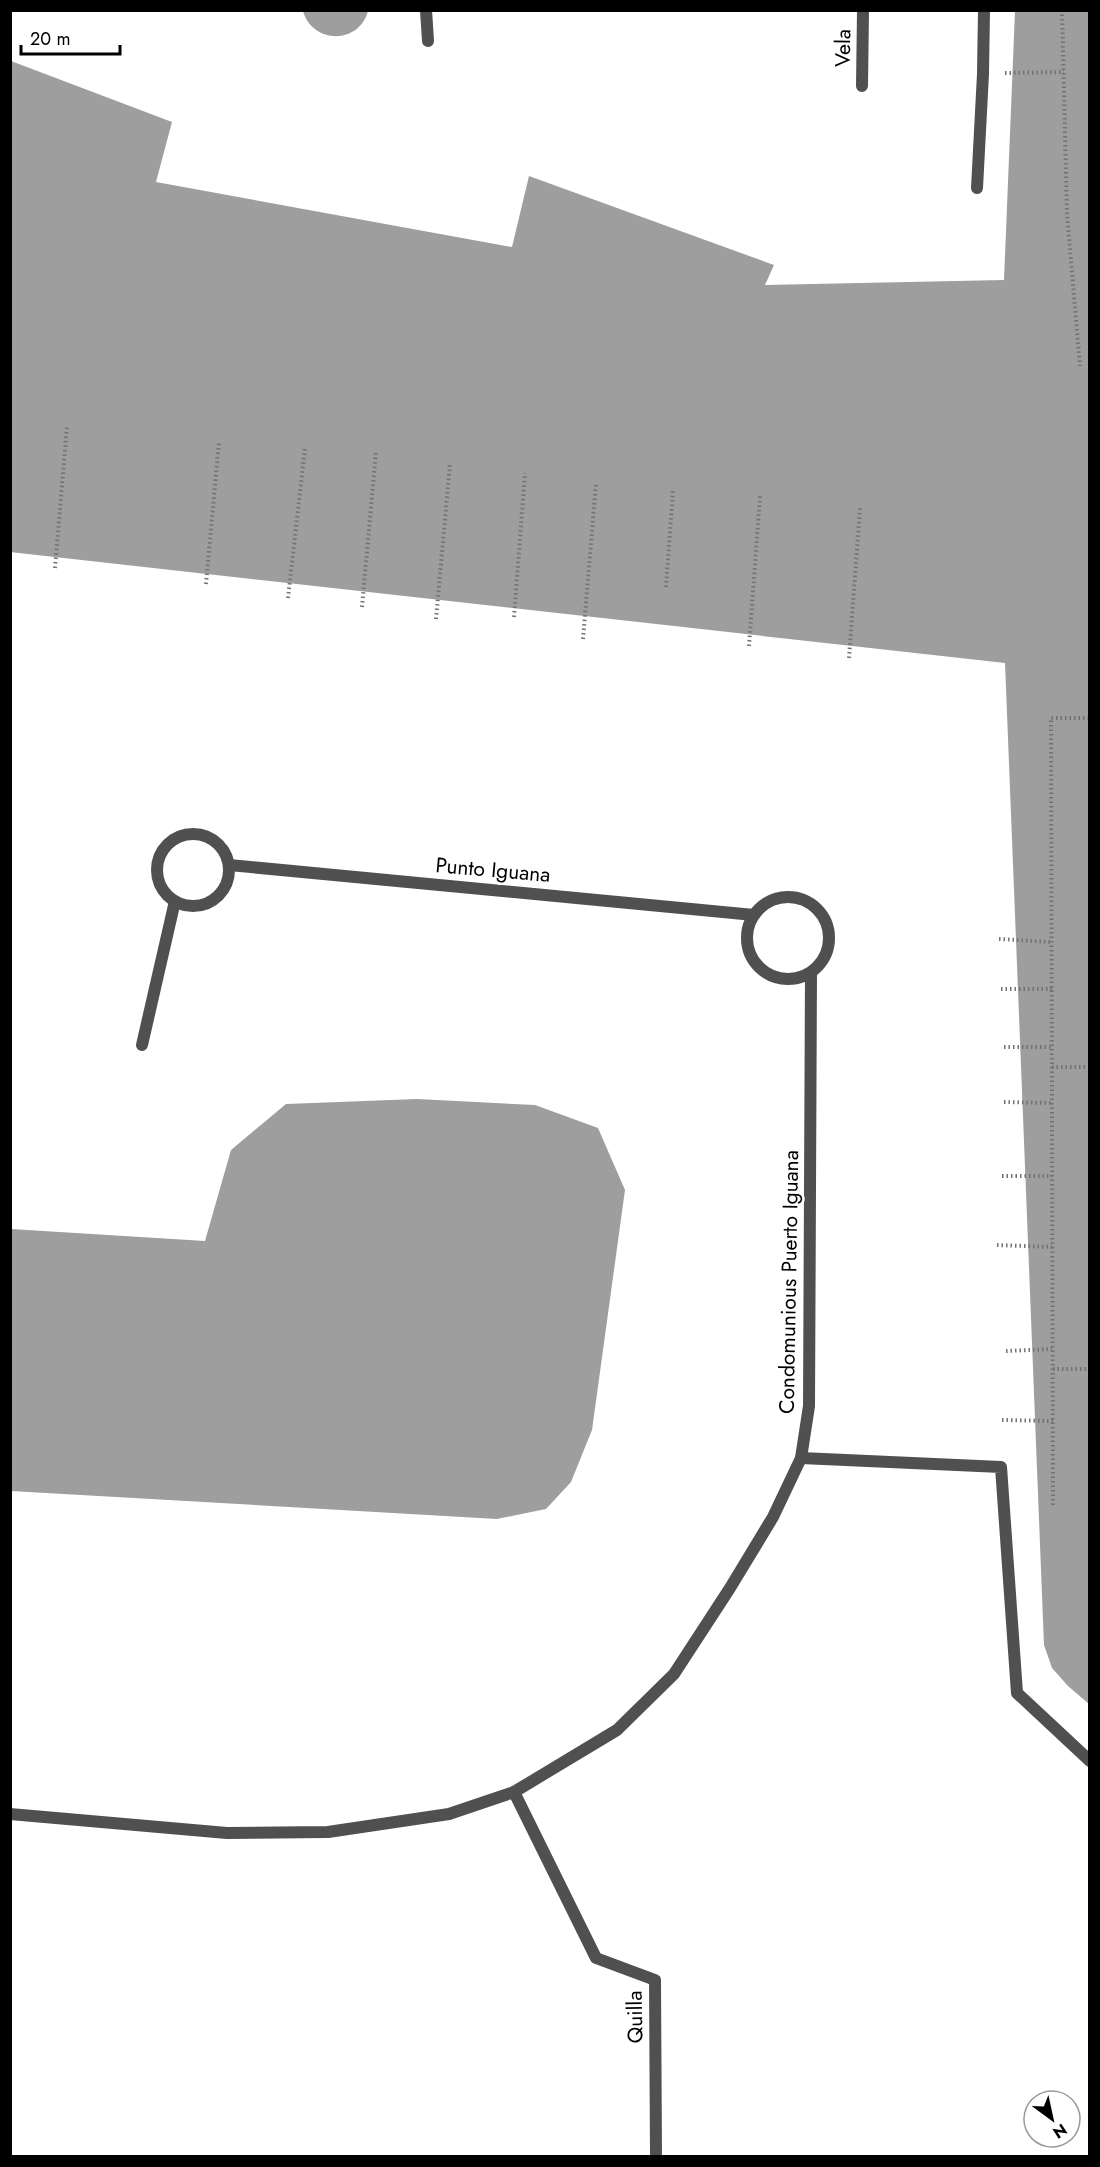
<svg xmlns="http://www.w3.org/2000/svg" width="1100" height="2167" font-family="Jost,sans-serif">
	<rect width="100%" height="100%" fill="#fff"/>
	<!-- water -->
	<g fill="#9e9e9e">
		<path d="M 303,11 L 303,10 L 368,11 C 359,45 312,44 303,11 Z"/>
		<polygon points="1015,11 1090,11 1089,1704 1068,1686 1052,1668 1044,1645 1005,663 10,552 11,61 172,122 156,182 512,247 529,176 774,265 765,285 1004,280"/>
		<polygon points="417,1099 535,1105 598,1128 625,1190 592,1430 571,1482 546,1509 497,1519 11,1491 11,1229 205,1241 231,1150 286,1104"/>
	</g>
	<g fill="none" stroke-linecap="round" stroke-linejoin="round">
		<!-- path -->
		<g stroke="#727272" stroke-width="4" stroke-dasharray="1.5 3" stroke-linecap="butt">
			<polyline points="1062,10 1067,214 1080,366"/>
			<polyline points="1005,73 1064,72"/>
			<polyline points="55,568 67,426"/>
			<polyline points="206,584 219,442"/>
			<polyline points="666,587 673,490"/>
			<polyline points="288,598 305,448"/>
			<polyline points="362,607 376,452"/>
			<polyline points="514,617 525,473"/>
			<polyline points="436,619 450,464"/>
			<polyline points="583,639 596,483"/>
			<polyline points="749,646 760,496"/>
			<polyline points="849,658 860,508"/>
			<polyline points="999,939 1051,942"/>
			<polyline points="1001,989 1052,989"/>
			<polyline points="1004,1047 1052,1047"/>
			<polyline points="1052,1067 1090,1067"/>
			<polyline points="1004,1102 1052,1103"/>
			<polyline points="1002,1176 1052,1176"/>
			<polyline points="997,1245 1052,1247"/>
			<polyline points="1006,1351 1052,1349"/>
			<polyline points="1053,1369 1090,1369"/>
			<polyline points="1002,1420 1053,1421"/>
			<polyline points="1053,1505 1051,718 1090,718"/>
		</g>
		<!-- lane -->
		<polyline stroke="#505050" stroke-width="12" points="426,10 428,41"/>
		<!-- street -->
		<g stroke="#505050" stroke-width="12">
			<polyline points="862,86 863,10"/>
			<polyline points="977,188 983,74 984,10"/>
			<circle cx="193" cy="870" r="36"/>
			<polyline points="229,865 754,915"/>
			<circle cx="788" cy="938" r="41"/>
			<polyline points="142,1045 175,901"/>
			<polyline points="801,1458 1001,1467 1017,1693 1090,1761"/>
			<polyline points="514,1792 596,1958 655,1980 656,2156"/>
			<polyline points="10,1814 227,1833 328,1832 449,1814 514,1792 617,1730 674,1674 730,1588 773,1517 801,1458 809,1406 811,973"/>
		</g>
	</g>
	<g text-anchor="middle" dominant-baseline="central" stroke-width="5" stroke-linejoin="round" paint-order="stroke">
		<!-- street labels -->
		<g font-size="21" fill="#000" stroke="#fff">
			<text transform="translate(843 48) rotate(-89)">Vela</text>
			<text transform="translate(493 870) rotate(5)">Punto Iguana</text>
			<text transform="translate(789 1282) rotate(-89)">Condomunious Puerto Iguana</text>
			<text transform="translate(635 2017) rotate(-91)">Quilla</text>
		</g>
	</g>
	<!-- border -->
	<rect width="1100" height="2167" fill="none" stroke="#000000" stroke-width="24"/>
	<!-- north arrow -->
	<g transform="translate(1052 2119) rotate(147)"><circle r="28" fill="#ffffff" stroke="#999999" stroke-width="1.5"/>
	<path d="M0-4.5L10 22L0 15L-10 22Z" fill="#000000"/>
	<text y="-9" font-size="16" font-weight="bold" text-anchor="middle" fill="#000000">N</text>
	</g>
	<!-- scale -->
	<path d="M21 45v9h99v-9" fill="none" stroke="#000000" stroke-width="3"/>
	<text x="30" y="45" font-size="18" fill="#000000" stroke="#ffffff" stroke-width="4.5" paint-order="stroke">20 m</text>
</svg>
